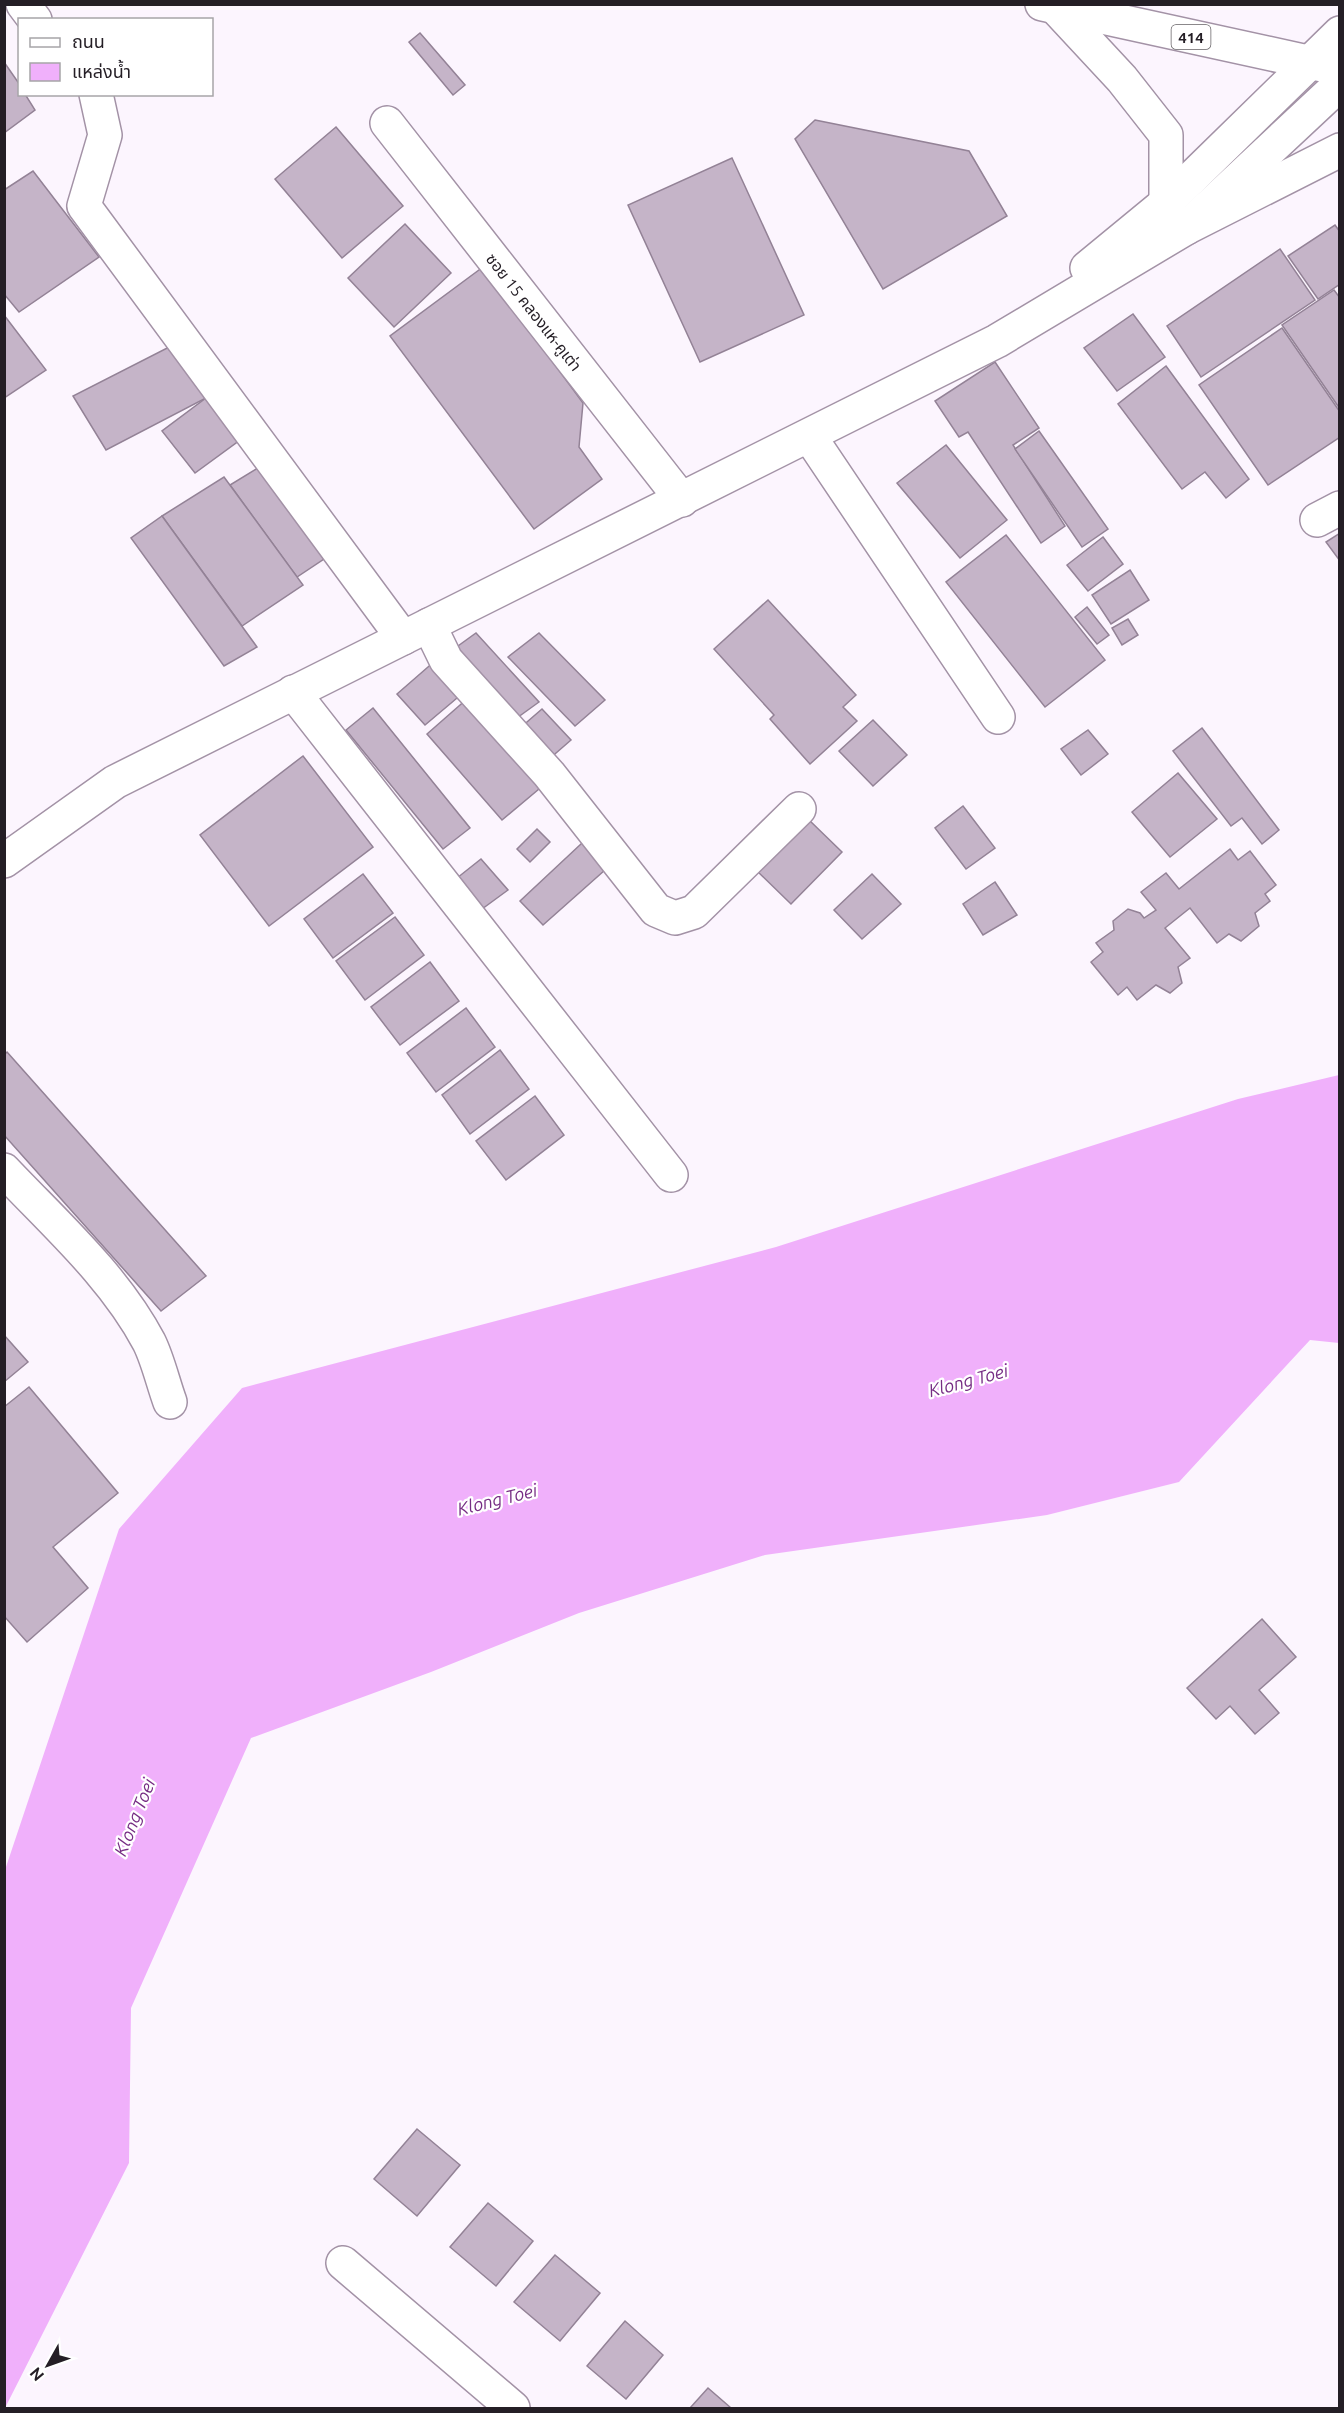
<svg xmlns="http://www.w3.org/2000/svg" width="1344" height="2413" font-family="Ubuntu,'Noto Sans Thai',sans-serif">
	<rect width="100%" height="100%" fill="#fcf5fe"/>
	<!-- water -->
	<polygon fill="#f0b0fb" points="1339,1075 1339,1343 1310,1340 1179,1482 1047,1515 765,1555 579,1613 431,1672 251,1738 131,2008 129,2163 5,2408 5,1870 119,1529 242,1388 776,1247 1238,1099"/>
	<!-- building -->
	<g fill="#c5b4c8" stroke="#938296" stroke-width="1.5">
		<polygon points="420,33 465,85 453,95 409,42"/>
		<polygon points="4,62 20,85 20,94 25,94 35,110 4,133"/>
		<polygon points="815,120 969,151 1007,216 883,289 795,139"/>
		<polygon points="336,127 403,206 342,258 275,179"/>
		<polygon points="732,158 804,315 700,362 628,205"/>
		<polygon points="33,171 99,257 19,312 4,294 4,190"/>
		<polygon points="405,224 451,273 394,327 348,278"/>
		<polygon points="1335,225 1340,232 1340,284 1318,299 1288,256"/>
		<polygon points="1280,249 1315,300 1201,377 1167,326"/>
		<polygon points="483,267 583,403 579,447 602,479 534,529 390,336"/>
		<polygon points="1334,290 1340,298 1340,409 1282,325"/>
		<polygon points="1133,314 1165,357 1117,391 1084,348"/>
		<polygon points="4,315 46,370 4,398"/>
		<polygon points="1282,328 1340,412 1340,437 1268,485 1199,385"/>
		<polygon points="175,344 206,398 106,450 73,396"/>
		<polygon points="995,362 1039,428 1013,445 1065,526 1041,543 968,432 959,437 935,401"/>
		<polygon points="1166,366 1249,479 1226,498 1205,472 1182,489 1118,404"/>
		<polygon points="206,398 240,440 195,473 162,431"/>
		<polygon points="1039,431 1108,529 1082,547 1015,449"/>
		<polygon points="946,445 1007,520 960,558 897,483"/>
		<polygon points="261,466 327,557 297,577 230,485"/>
		<polygon points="224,477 303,585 242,626 162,516"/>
		<polygon points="162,516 257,647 224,666 131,538"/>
		<polygon points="1340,533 1340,561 1326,542"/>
		<polygon points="1006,535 1105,660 1045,707 946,582"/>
		<polygon points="1103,537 1123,564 1088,591 1067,565"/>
		<polygon points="1130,570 1149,600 1111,624 1092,595"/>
		<polygon points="768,600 856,695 843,707 857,721 810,764 770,719 774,715 714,649"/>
		<polygon points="1087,607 1109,635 1097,644 1075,617"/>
		<polygon points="1128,619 1138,635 1122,645 1112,628"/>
		<polygon points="476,633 539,702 514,720 451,651"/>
		<polygon points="539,633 605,700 575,726 508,657"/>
		<polygon points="436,660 463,693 425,725 397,694"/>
		<polygon points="468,698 545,784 502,820 427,734"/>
		<polygon points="373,708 470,828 443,849 346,730"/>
		<polygon points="542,709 571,740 548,760 520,728"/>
		<polygon points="873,720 907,755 873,786 839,751"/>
		<polygon points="1202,728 1279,830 1262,844 1242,818 1231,826 1173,751"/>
		<polygon points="1088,730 1108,754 1081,775 1061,749"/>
		<polygon points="303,756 373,847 269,926 200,835"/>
		<polygon points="1178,773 1217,819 1170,857 1132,812"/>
		<polygon points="963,806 995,848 966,869 935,828"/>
		<polygon points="808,819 842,852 791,904 756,870"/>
		<polygon points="537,829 550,842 530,862 517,849"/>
		<polygon points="582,843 605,870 543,925 520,901"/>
		<polygon points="1230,849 1238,860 1250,851 1276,885 1265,894 1270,901 1255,913 1259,926 1241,941 1229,934 1217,943 1190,908 1165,928 1190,958 1178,967 1182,983 1170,993 1156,985 1137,1000 1127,987 1118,995 1091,962 1103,952 1096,943 1114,930 1113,921 1128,909 1140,913 1144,918 1156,910 1141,892 1166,873 1179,889"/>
		<polygon points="481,859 508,890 482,909 457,878"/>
		<polygon points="363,874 393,913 333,958 304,919"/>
		<polygon points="872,874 901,904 862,939 834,910"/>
		<polygon points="995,882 1017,915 983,935 963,904"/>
		<polygon points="395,917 424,955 365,1000 336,961"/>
		<polygon points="430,962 459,1001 400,1045 371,1007"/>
		<polygon points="466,1008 495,1047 436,1092 407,1053"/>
		<polygon points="500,1050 529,1089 470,1134 442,1095"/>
		<polygon points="7,1052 206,1276 161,1311 4,1135 4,1055"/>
		<polygon points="535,1096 564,1135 506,1180 476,1141"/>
		<polygon points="4,1335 28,1362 4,1382"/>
		<polygon points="29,1387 118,1493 53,1547 88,1588 27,1642 4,1616 4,1407"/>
		<polygon points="1262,1619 1296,1657 1259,1690 1279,1713 1255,1734 1230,1706 1216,1719 1187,1688"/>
		<polygon points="417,2129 460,2165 417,2216 374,2179"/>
		<polygon points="488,2203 533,2241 496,2286 450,2247"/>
		<polygon points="555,2255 600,2293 560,2341 514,2302"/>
		<polygon points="625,2321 663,2355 626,2399 587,2366"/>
		<polygon points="708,2388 731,2408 690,2408"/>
	</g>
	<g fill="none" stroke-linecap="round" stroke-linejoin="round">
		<defs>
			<g id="street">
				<polyline points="23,4 35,20"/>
				<polyline points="96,94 105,135 84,206 403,638"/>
				<polyline points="387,123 682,500"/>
				<polyline points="810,437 998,717"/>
				<polyline points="1317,520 1340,508"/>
				<polyline points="429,625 446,660 549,774 656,910 675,918 694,912 799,809"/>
				<polyline points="293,692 671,1175"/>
				<path d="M 4,1170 C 55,1224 114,1276 149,1342 C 158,1360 163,1383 170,1402"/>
				<polyline points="343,2263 513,2408"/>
			</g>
			<g id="secondary">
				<polyline points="1087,268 1166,203 1340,33"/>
				<polyline points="4,861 115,782 997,341 1186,228 1340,84"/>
			</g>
			<g id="primary">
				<polyline points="1042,4 1340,69"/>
				<polyline points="1056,8 1122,79 1166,135 1166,203"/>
				<polyline points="1186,228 1340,150"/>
			</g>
		</defs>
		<!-- street casing -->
		<use href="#street" stroke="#a392a6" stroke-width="36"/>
		<!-- secondary casing -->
		<use href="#secondary" stroke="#a392a6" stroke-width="36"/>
		<!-- primary casing -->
		<use href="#primary" stroke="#a392a6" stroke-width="36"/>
		<!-- street -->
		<use href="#street" stroke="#fff" stroke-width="33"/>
		<!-- secondary -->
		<use href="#secondary" stroke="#fff" stroke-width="33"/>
		<!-- primary -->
		<use href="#primary" stroke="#fff" stroke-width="33"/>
	</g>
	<g text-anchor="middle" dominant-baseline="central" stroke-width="4.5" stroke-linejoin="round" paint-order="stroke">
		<!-- shield labels -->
		<rect fill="#fff" stroke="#666266" stroke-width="1.5" x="1171.5" y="25" width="39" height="24" rx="4.5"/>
		<g font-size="15" font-weight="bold" fill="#241e25">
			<text x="1191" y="37">414</text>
		</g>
		<!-- street labels -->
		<g font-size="16" fill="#241e25" stroke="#fff">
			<text transform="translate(534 312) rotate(52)">ซอย 15 คลองแห-คูเต่า</text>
		</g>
		<!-- water labels -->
		<g font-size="18" font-style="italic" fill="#762d84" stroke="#fff">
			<text transform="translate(968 1380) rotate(-15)">Klong Toei</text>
			<text transform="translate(497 1499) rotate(-14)">Klong Toei</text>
			<text transform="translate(134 1817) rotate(-68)">Klong Toei</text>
		</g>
	</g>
	<!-- border -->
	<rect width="1344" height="2413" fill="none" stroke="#241e25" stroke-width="12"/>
	<!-- legend -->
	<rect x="18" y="18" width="195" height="78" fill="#ffffff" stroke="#a7a5a8" stroke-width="1.5"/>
	<rect x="30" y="38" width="30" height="9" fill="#ffffff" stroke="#a7a5a8" stroke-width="1.5"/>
	<text x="72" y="48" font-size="18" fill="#241e25">ถนน</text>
	<rect x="30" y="63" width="30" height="18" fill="#f0b0fb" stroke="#a7a5a8" stroke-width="1.5"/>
	<text x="72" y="78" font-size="18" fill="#241e25">แหล่งน้ำ</text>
	<!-- north arrow -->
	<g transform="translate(48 2365) rotate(230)" stroke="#ffffff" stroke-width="4.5" paint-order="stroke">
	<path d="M0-4.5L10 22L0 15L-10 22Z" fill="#241e25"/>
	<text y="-9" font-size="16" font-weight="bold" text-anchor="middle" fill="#241e25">N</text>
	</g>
</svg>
